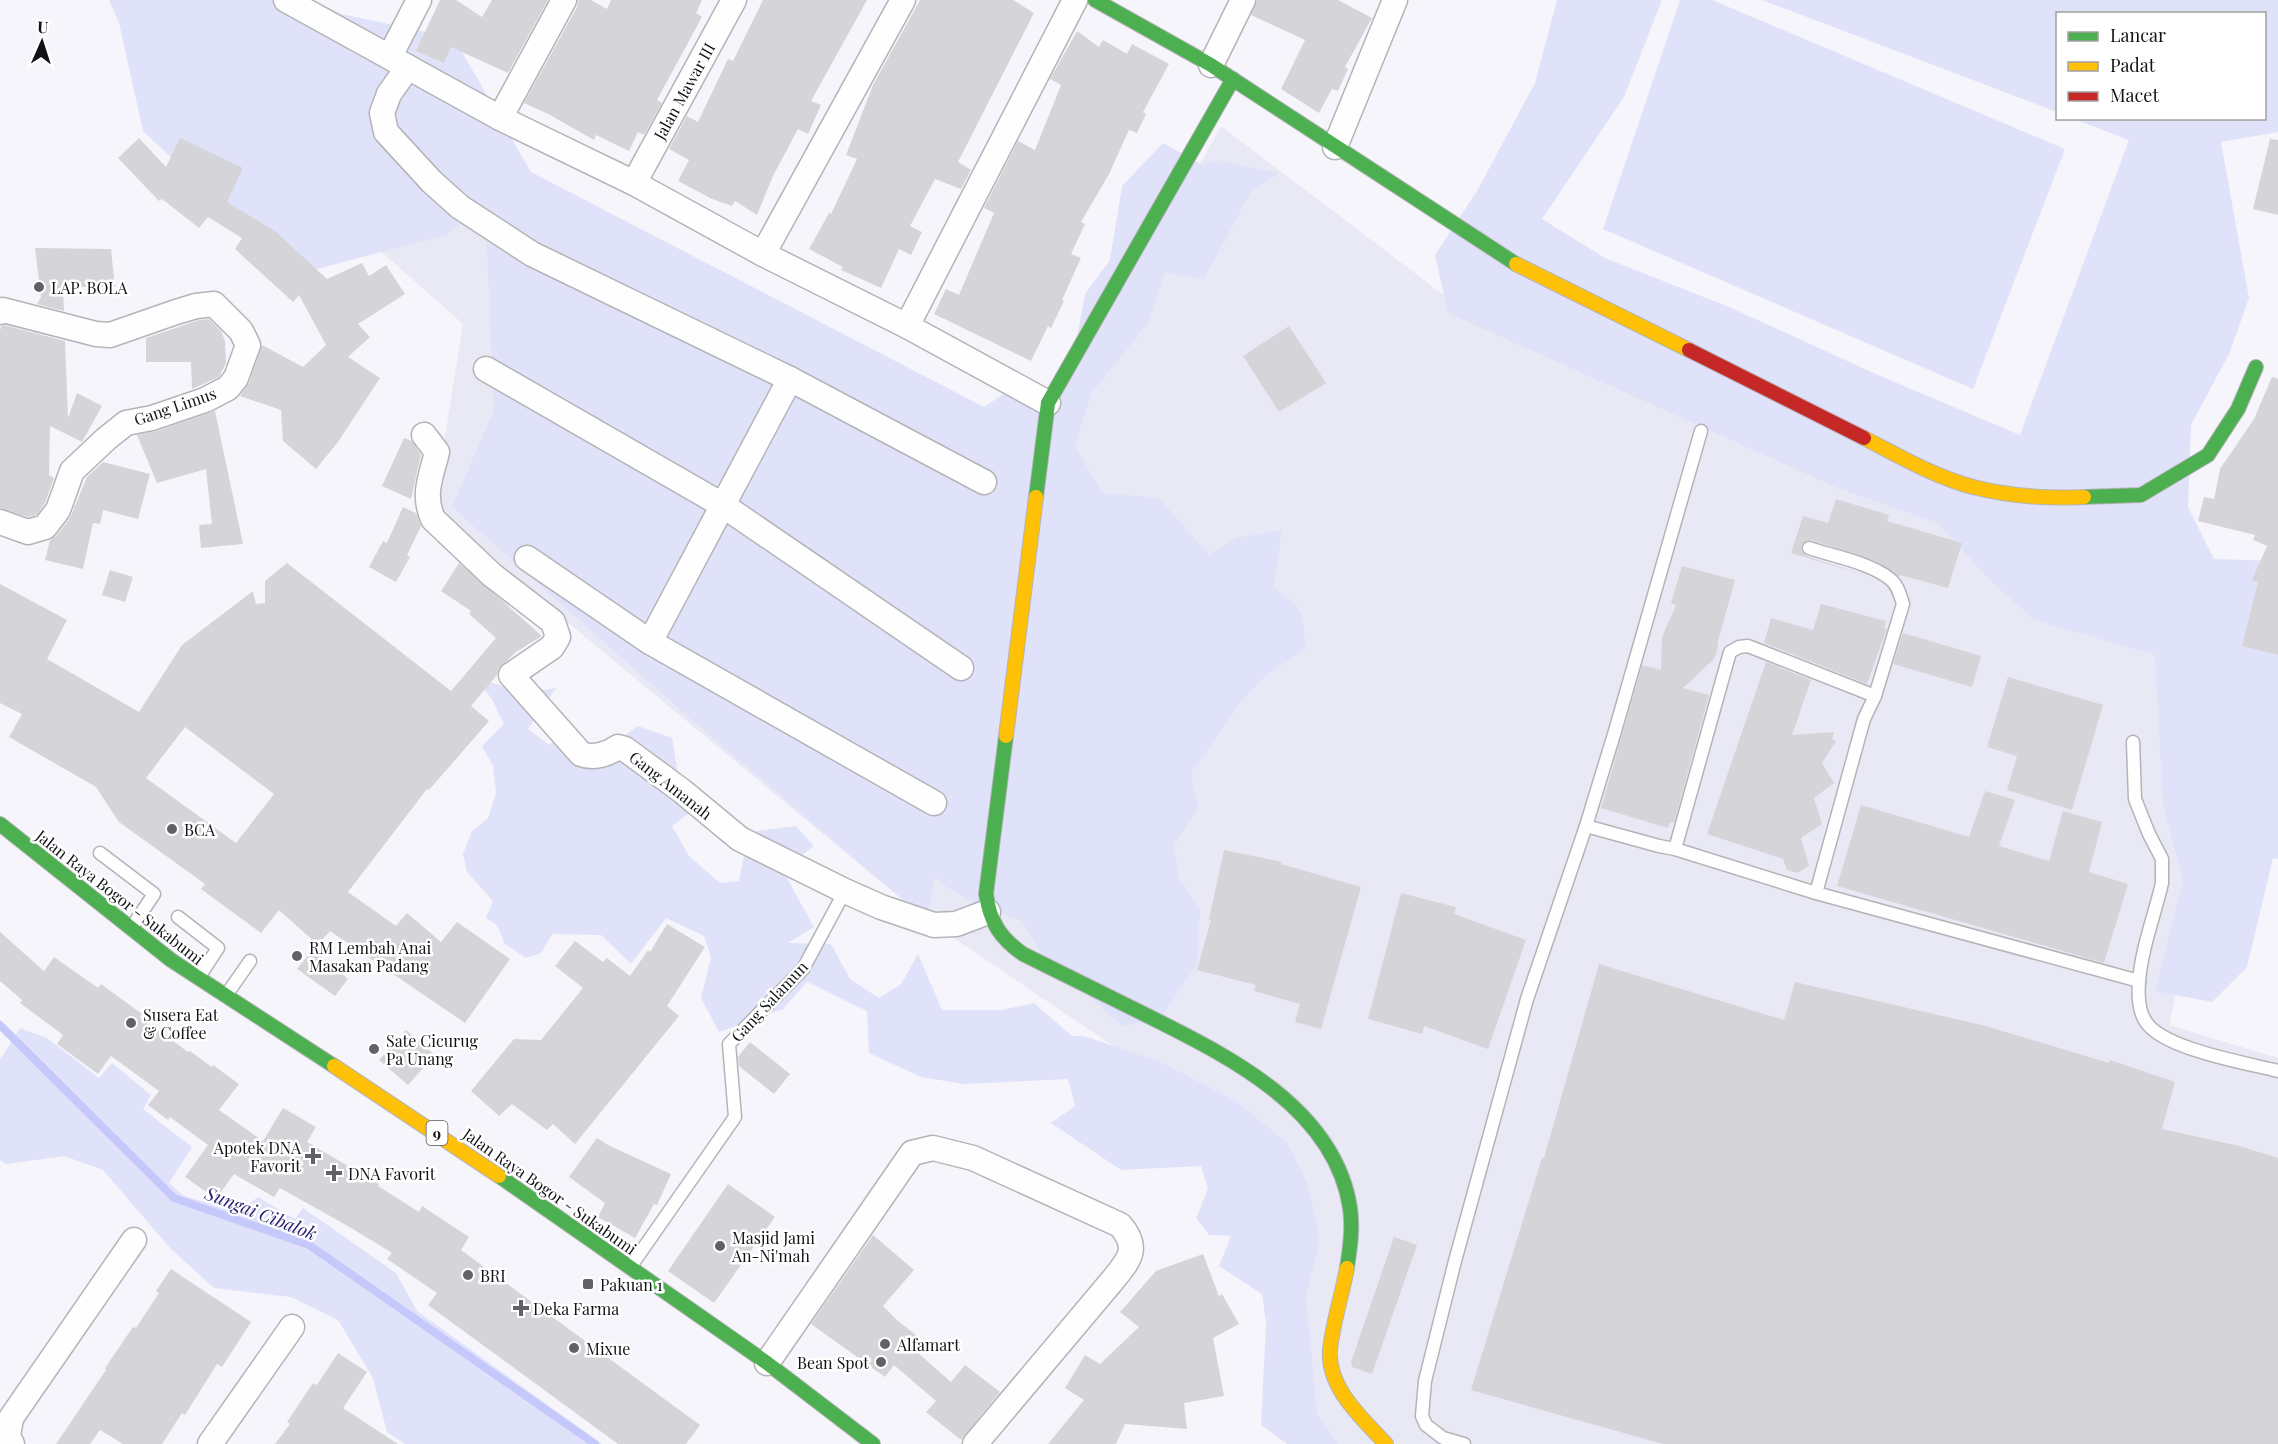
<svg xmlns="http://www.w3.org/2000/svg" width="2278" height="1444" font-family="'Playfair Display',serif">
	<rect width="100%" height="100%" fill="#f5f5fb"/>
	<!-- built -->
	<polygon fill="#e8e9f5" points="168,63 1046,442 1221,126 1445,296 1972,522 2246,675 2169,1025 2278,1058 2278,1444 1316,1444 1279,1158 927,920 433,511 463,324"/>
	<!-- green -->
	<g fill="#e0e2fa">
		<polygon points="109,0 311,0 342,14 454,38 531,172 984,407 1011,389 1044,403 1075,350 1085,294 1110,260 1122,186 1163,143 1203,165 1216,160 1279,173 1251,192 1204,279 1165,273 1148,323 1091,394 1075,446 1102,493 1159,498 1209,555 1236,538 1282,530 1274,586 1302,612 1306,649 1264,677 1240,703 1191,773 1198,807 1174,846 1178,876 1200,909 1197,964 1161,1018 1122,1026 1040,952 1022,921 978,905 945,886 935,876 927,920 686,715 452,507 494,410 485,206 445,235 317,269 244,226 143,131 119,23"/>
		<polygon points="1557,0 1662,0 1624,97 1542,219 1605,258 1729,307 1878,375 2020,435 2129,140 2074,119 2264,118 2264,14 2058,14 2057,112 1762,0 2278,0 2278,132 2221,142 2249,298 2229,354 2191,425 2188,507 2214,559 2278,561 2278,859 2273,858 2247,967 2212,1002 2155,991 2183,881 2163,805 2155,655 2034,620 1988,578 1938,523 1840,489 1448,313 1435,255 1477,191 1535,83"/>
		<polygon points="1680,0 1712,0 2065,149 1973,389 1603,229"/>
		<polygon points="474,677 525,693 556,688 528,729 549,745 575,726 581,752 605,749 638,726 672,738 678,774 697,807 672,826 689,856 720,883 739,881 749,832 796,826 814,846 783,871 814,927 788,943 831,944 850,979 879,998 901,984 918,954 942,1010 1002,1010 1034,1003 1072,1036 1084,1036 1160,1062 1239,1103 1288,1144 1308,1185 1320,1241 1306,1296 1317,1414 1338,1444 1287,1444 1261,1425 1266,1323 1262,1294 1219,1266 1231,1236 1209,1235 1196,1218 1208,1189 1201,1166 1121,1170 1051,1123 1075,1106 1068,1079 964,1084 921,1077 869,1053 867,1011 807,982 783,1009 719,1032 701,998 711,957 704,936 666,918 631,964 601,935 552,934 541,953 526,958 505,944 497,925 486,918 493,901 467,872 463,854 472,831 488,818 496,793 493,766 482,746 504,724 492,699"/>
		<polygon points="20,1028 47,1038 99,1078 112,1063 151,1095 143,1109 192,1147 169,1183 184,1196 238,1212 258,1197 295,1219 303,1208 396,1273 417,1311 602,1444 405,1444 387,1432 373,1378 338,1320 291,1297 214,1288 171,1249 103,1170 64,1156 6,1164 0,1160 0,1060"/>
	</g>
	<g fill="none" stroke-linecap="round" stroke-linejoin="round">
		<!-- stream -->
		<polyline stroke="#c5c8fa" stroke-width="8" points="0,1025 174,1198 309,1245 595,1444"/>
	</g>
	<!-- building -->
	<g fill="#d5d5d9" fill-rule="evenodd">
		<polygon points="440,0 456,0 482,17 492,0 548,0 508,73 451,47 444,63 416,51"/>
		<polygon points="578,0 591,0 607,9 611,0 702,0 696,13 702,17 657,100 662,103 644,135 638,132 629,151 596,135 594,140 548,114 524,103 577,7"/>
		<polygon points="763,0 867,0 811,101 821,105 808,134 798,129 773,176 757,215 735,201 732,206 712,199 678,181 689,160 669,149 687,116 698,122 728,59 733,61"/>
		<polygon points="920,0 1013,0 1034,13 958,162 971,170 961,189 935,179 910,226 922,232 911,255 899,249 881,288 841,270 843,267 809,249 829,213 831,214 857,159 846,155 873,85"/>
		<polygon points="1257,0 1338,0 1372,18 1345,67 1348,69 1338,91 1332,89 1319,113 1281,89 1305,40 1251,15"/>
		<polygon points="1077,31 1099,47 1103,40 1127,54 1132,44 1169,64 1143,112 1146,114 1137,133 1129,130 1109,174 1081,222 1085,224 1071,254 1081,258 1062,300 1064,301 1051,328 1048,326 1031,361 934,314 946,289 959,295 994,213 984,208 1018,141 1035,150 1061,85 1050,79"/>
		<polygon points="139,138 166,167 180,138 243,168 227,202 276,232 327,279 362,263 369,276 386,265 405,294 358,324 370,337 348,357 380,378 338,442 316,469 283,441 281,410 240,396 249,383 262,345 303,367 326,345 299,295 293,302 235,249 242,238 208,217 199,228 162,199 159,201 118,158"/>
		<polygon points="2270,139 2278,140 2278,215 2253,209"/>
		<polygon points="35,248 111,249 115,287 63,287 64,311 37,304 41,297"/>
		<polygon points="209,319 221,331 225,341 226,363 219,377 192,389 191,362 146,362 146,338 199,320"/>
		<polygon points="4,325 65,341 68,418 77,393 102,406 82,442 50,426 49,475 54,478 45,503 37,515 28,517 0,508 0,331 1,326"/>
		<polygon points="1289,326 1326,383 1279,412 1243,356"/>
		<polygon points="2272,377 2278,379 2278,655 2242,646 2258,582 2252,580 2267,546 2253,540 2255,535 2198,521 2204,497 2214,499 2220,469 2254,419"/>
		<polygon points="215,411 243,544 201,548 199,525 212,524 206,469 157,483 137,435 157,431"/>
		<polygon points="404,438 412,441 421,455 411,499 382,486"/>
		<polygon points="103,462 150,474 138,519 103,510 100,524 93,523 83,569 45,560 50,540 56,536 70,518 87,477"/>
		<polygon points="1836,499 1889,515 1887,521 1962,543 1948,588 1900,575 1899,577 1876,561 1811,540 1807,540 1801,545 1801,550 1806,556 1870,577 1791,553 1803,516 1828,523"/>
		<polygon points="403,507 416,513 421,526 407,555 410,557 396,582 369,567 383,541 387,543"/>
		<path d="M 287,563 L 451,691 L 496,638 L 469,614 L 471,611 L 441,591 L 459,563 L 542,636 L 516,652 L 498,669 L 497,675 L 471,706 L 489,721 L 429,790 L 427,789 L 348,892 L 396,926 L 407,913 L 441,942 L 457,922 L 510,959 L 465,1023 L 330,931 L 318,945 L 279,910 L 261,933 L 201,889 L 205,884 L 119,822 L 96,787 L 9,737 L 22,714 L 0,703 L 0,584 L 67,620 L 47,659 L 139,712 L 182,645 L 253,591 L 256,604 L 265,603 L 265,581 ZM 185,727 L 274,794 L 236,843 L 146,778 Z"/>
		<polygon points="1682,566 1735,580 1718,641 1717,652 1713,660 1683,688 1709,695 1674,823 1670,822 1668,828 1601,808 1642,665 1661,670 1662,637 1676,605 1671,603"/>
		<polygon points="110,570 133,577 125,602 102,595"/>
		<polygon points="1821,604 1886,621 1884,628 1887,628 1867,684 1764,643 1771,618 1813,630"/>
		<polygon points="1903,633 1981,656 1972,687 1893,664"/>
		<polygon points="1766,662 1811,680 1792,735 1834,732 1832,740 1836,741 1822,763 1834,783 1814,798 1822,824 1801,838 1809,866 1797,873 1787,870 1783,859 1707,834"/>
		<polygon points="2008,677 2103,705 2072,810 2007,790 2017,756 1987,747"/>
		<polygon points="1985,791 2015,800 1999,846 2049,861 2063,811 2102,822 2089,872 2128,884 2104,963 1837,886 1861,805 1969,837"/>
		<polygon points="1224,850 1282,862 1281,864 1361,887 1321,1029 1295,1022 1300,1004 1254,991 1256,985 1197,970 1211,920 1209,919"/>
		<polygon points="1401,893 1456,907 1454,914 1526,940 1488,1049 1424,1026 1422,1034 1368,1019"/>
		<polygon points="667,924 705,947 667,1006 679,1016 575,1144 553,1124 547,1130 512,1104 499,1116 471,1091 514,1039 541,1040 583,988 555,966 575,941 603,962 607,958 630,976 648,950 650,952"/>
		<polygon points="0,932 44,971 54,957 98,988 101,984 142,1014 140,1017 188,1052 190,1051 212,1067 213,1065 239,1084 219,1110 263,1141 283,1108 316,1127 307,1142 379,1184 378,1186 419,1212 422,1206 469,1237 461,1250 700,1425 686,1444 618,1444 428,1305 437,1293 387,1259 392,1253 353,1229 280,1188 274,1197 234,1174 216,1199 185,1177 208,1145 170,1117 168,1120 148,1105 159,1091 111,1056 98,1074 57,1044 63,1035 20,1003 22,1000 0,981"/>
		<polygon points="313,949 348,979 335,996 297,969"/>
		<polygon points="1599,964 1784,1020 1795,982 1986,1026 2109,1063 2110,1060 2175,1082 2162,1129 2239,1146 2278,1158 2278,1444 1663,1444 1471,1390 1542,1158 1544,1158"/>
		<polygon points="406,1030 435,1055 408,1085 379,1060"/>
		<polygon points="750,1042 790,1074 774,1094 739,1066 738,1057"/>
		<polygon points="597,1138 608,1145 671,1174 657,1205 654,1204 635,1238 598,1217 605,1203 569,1177"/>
		<polygon points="728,1184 775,1217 714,1303 668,1271"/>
		<polygon points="873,1235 914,1270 883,1306 898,1321 916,1335 909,1345 951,1382 965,1365 1000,1392 961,1440 926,1412 936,1401 894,1365 885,1377 811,1324"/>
		<polygon points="1394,1237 1417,1245 1372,1374 1352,1367 1351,1362"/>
		<polygon points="1203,1254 1219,1296 1222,1294 1239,1324 1213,1338 1224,1396 1184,1403 1187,1429 1125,1424 1116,1444 1048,1444 1084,1400 1065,1388 1085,1355 1100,1364 1139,1327 1120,1312 1156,1271"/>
		<polygon points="171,1269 251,1322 222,1367 217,1364 185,1415 182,1413 162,1444 123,1444 100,1430 90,1444 56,1444 106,1370 105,1368 133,1327 136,1328 159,1293 156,1291"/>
		<polygon points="338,1353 367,1372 343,1408 398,1444 275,1444 290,1424 287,1422 313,1383 317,1385"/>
	</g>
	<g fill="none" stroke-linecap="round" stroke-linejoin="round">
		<defs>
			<g id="lane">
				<path d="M 1809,548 C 1833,556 1871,563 1890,579 C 1898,585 1900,595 1903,604 L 1875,696 L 1864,719 L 1816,893"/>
				<path d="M 2133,742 L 2135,799 L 2149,834 L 2162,859 L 2162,883 C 2155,914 2141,950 2139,982 C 2138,995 2138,1011 2146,1022 C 2163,1049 2247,1063 2278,1071"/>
				<polyline points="1586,826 1659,846 1675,849 1816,893 2139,981"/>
				<polyline points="1675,849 1730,652 1739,647 1748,646 1875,696"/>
				<polyline points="100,853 154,894 132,927"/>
				<polyline points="178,917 218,948 199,977"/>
				<polyline points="227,994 250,961"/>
				<polyline points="631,1266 735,1117 729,1044 803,969 845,891"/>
				<polyline points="1464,1444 1443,1438 1426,1425 1422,1416 1425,1381 1455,1261 1527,999 1586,826 1615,731 1701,431"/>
			</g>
			<g id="street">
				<polyline points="286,0 500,118 634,183 763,254 907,326 1048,403"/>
				<polyline points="390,56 419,0"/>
				<polyline points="1211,65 1243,0"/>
				<polyline points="408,67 389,94 382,113 386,132 432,182 460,207 532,254 790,379 984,482"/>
				<polyline points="500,118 564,0"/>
				<polyline points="1335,147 1395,0"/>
				<polyline points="634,183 734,0"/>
				<polyline points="763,254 903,0"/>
				<polyline points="0,312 3,310 96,334 110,335 176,312 196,306 214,304 241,331 248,345 236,378 228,388 205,400 152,418 126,423 106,439 72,471 58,510 45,527 28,532 0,522"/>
				<polyline points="907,326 1075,0"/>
				<polyline points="486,369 724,506 961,668"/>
				<polyline points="790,379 650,642 934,803"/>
				<path d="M 424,435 L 437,452 C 431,477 422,494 433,519 L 492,575 L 553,622 L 558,637 L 552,647 L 511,675 L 581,754 C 593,759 608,754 618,747 L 625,749 L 682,791 L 740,839 L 845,891 L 881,907 L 934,925 L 956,924 L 988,912"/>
				<polyline points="527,558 650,642"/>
				<path d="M 767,1363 L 912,1153 L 933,1148 L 973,1158 L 1120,1225 C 1141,1249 1128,1261 1112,1281 L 975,1444"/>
				<polyline points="12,1444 8,1436 11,1418 134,1240"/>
				<polyline points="210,1444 292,1327"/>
			</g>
			<g id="fast">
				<polyline points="1095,0 1211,65 1516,264"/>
				<polyline points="1036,497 1048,403 1233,79"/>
				<polyline points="2084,497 2141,495 2208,455 2238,409 2256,367"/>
				<path d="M 1006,736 L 986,894 C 990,922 1000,938 1023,954 C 1065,975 1107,996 1150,1017 C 1230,1057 1335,1109 1350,1208 C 1353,1228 1350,1248 1347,1268"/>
				<polyline points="0,824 171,960 334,1066"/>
				<polyline points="499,1176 767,1363 873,1444"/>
			</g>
			<g id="slow">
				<polyline points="1516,264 1689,350"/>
				<path d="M 1864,438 C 1899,456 1935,477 1973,487 C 2009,496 2047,499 2084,497"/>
				<polyline points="1006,736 1036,497"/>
				<polyline points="334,1066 499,1176"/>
				<path d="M 1347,1268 C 1342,1295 1333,1322 1330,1350 C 1327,1388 1363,1419 1386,1444"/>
			</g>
			<polyline id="jam" points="1689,350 1864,438"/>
		</defs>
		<!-- lane casing -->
		<use href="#lane" stroke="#b4b4b8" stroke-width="15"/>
		<!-- street casing -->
		<use href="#street" stroke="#b4b4b8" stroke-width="27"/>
		<!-- fast casing -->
		<use href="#fast" stroke="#b4b4b8" stroke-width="16"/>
		<!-- slow casing -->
		<use href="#slow" stroke="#b4b4b8" stroke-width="16"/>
		<!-- jam casing -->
		<use href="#jam" stroke="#b4b4b8" stroke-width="16"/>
		<!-- lane -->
		<use href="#lane" stroke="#fefefe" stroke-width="12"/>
		<!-- street -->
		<use href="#street" stroke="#fefefe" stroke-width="24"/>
		<!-- fast -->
		<use href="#fast" stroke="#4caf50" stroke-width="14"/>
		<!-- slow -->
		<use href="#slow" stroke="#ffc107" stroke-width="14"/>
		<!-- jam -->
		<use href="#jam" stroke="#c62828" stroke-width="14"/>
	</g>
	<!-- markers -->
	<g fill="#616166" stroke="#fff" stroke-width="2">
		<circle cx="39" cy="287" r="6"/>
		<circle cx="172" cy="829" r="6"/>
		<circle cx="297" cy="956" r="6"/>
		<circle cx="131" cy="1023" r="6"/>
		<circle cx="374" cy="1049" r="6"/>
		<path d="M310 1147h6v6h6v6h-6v6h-6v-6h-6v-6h6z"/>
		<path d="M331 1164h6v6h6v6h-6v6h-6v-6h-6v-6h6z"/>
		<circle cx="720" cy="1246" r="6"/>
		<circle cx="468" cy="1275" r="6"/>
		<rect x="582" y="1278" width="12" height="12" rx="3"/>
		<path d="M518 1299h6v6h6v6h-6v6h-6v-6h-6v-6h6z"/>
		<circle cx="885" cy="1344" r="6"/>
		<circle cx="574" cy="1348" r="6"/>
		<circle cx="881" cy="1362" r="6"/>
	</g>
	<g text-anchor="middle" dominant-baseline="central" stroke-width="5" stroke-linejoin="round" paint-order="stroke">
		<!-- shield labels -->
		<rect fill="#fff" stroke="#58595b" stroke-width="1.5" x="426.5" y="1121" width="21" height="24" rx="4.5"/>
		<g font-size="15" font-weight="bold" fill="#111215">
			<text x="437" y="1133">9</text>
		</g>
		<!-- street labels -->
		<g font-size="16" fill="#111215" stroke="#fff">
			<text transform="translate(684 91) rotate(-61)">Jalan Mawar III</text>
			<text transform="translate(175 406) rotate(-19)">Gang Limus</text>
			<text transform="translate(671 785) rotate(38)">Gang Amanah</text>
			<text transform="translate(120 897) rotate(38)">Jalan Raya Bogor - Sukabumi</text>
			<text transform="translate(769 1001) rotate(-47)">Gang Salamun</text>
			<text transform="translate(550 1191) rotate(35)">Jalan Raya Bogor - Sukabumi</text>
		</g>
		<!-- poi labels -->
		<g font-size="16" fill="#111215" stroke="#fff" text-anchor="start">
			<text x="51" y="287">LAP. BOLA</text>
			<text x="184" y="829">BCA</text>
			<text x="309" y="947">RM Lembah Anai<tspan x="309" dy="18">Masakan Padang</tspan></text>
			<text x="143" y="1014">Susera Eat<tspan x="143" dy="18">&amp; Coffee</tspan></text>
			<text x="386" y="1040">Sate Cicurug<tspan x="386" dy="18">Pa Unang</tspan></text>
			<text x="301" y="1147" text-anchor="end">Apotek DNA<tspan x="301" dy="18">Favorit</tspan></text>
			<text x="348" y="1173">DNA Favorit</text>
			<text x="732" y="1237">Masjid Jami<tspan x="732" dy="18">An-Ni'mah</tspan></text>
			<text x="480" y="1275">BRI</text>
			<text x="600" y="1284">Pakuan 1</text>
			<text x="533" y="1308">Deka Farma</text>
			<text x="897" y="1344">Alfamart</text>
			<text x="586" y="1348">Mixue</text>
			<text x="869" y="1362" text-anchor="end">Bean Spot</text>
		</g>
		<!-- water labels -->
		<g font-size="18" font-style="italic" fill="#2a226f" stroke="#fff">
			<text transform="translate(261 1213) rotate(21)">Sungai Cibalok</text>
		</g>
	</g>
	<!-- legend -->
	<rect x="2056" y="12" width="210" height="108" fill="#ffffff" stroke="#a0a0a1" stroke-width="1.5"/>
	<rect x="2068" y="32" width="30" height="9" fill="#4caf50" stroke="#a0a0a1" stroke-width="1.5"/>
	<text x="2110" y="42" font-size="18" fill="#111215">Lancar</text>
	<rect x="2068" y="62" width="30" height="9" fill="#ffc107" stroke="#a0a0a1" stroke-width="1.5"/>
	<text x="2110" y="72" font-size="18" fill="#111215">Padat</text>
	<rect x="2068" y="92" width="30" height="9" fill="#c62828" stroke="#a0a0a1" stroke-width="1.5"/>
	<text x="2110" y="102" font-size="18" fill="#111215">Macet</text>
	<!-- north arrow -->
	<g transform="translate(42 42) rotate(3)" stroke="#ffffff" stroke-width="4.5" paint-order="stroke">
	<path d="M0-4.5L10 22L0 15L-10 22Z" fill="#111215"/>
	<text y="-9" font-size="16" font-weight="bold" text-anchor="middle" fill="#111215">U</text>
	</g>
</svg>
